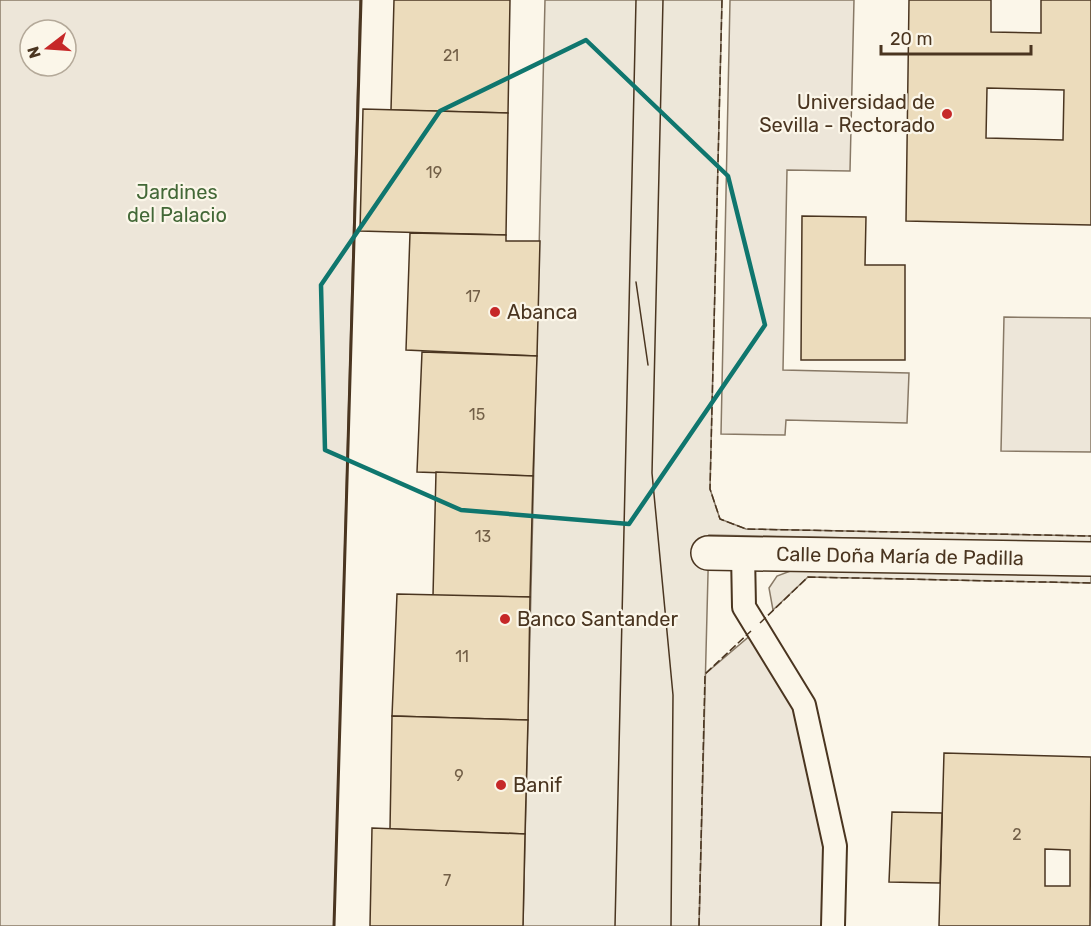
<svg xmlns="http://www.w3.org/2000/svg" width="1091" height="926" font-family="Rubik,sans-serif">
	<rect width="100%" height="100%" fill="#fbf6e9"/>
	<!-- green -->
	<g fill="#ede6d9" stroke="#887966" stroke-width="1.5" fill-rule="evenodd">
		<path d="M 0,0 L 360,0 L 334,926 L 0,926 ZM 30,30 L 66,30 L 66,66 L 30,66 Z"/>
		<polygon points="730,0 854,0 850,171 787,170 783,370 909,373 907,423 786,420 785,435 721,434"/>
		<polygon points="1004,317 1091,318 1091,452 1001,451"/>
		<polygon points="758,629 804,705 835,846 833,926 699,926 705,674"/>
	</g>
	<!-- parking -->
	<g fill="#ede7d9" stroke="#887966" stroke-width="1.5">
		<polygon points="545,0 722,0 710,489 720,519 746,529 1091,536 1091,543 709,535 699,926 523,926"/>
		<polygon points="793,570 1091,576 1091,583 808,577 773,610 769,588 777,576"/>
	</g>
	<!-- building -->
	<g fill="#ecdcbc" stroke="#4a3520" stroke-width="1.5" fill-rule="evenodd">
		<polygon points="394,0 510,0 508,113 391,110"/>
		<path d="M 909,0 L 991,0 L 991,32 L 1041,33 L 1041,0 L 1091,0 L 1091,225 L 906,221 ZM 987,88 L 1064,90 L 1063,140 L 986,138 Z"/>
		<polygon points="363,109 508,113 506,235 360,231"/>
		<polygon points="802,216 866,217 865,265 905,265 905,360 801,360"/>
		<polygon points="410,233 506,235 506,241 540,241 537,356 406,350"/>
		<polygon points="422,352 537,356 533,476 417,472"/>
		<polygon points="436,472 533,476 530,597 433,596"/>
		<polygon points="397,594 530,597 528,720 392,716"/>
		<polygon points="392,716 528,720 525,834 390,829"/>
		<path d="M 944,753 L 1091,757 L 1090,926 L 939,926 ZM 1045,849 L 1070,850 L 1070,886 L 1045,886 Z"/>
		<polygon points="892,812 942,813 940,883 889,882"/>
		<polygon points="372,828 525,834 523,926 370,926"/>
	</g>
	<g fill="none" stroke-linecap="round" stroke-linejoin="round">
		<defs>
			<polyline id="lane" points="743,553 744,607 804,705 835,846 833,926"/>
			<polyline id="street" points="708,553 1091,559"/>
		</defs>
		<!-- lane casing -->
		<use href="#lane" stroke="#4a3520" stroke-width="26"/>
		<!-- street casing -->
		<use href="#street" stroke="#4a3520" stroke-width="36"/>
		<!-- lane -->
		<use href="#lane" stroke="#fbf6e9" stroke-width="22"/>
		<!-- street -->
		<use href="#street" stroke="#fbf6e9" stroke-width="33"/>
		<!-- tram -->
		<g stroke="#4a3520" stroke-width="1.5">
			<polyline points="663,0 652,473 673,695 671,926"/>
			<polyline points="636,282 648,365"/>
			<polyline points="615,926 636,0"/>
		</g>
		<!-- fence -->
		<g stroke="#4a3520" stroke-width="1.5" stroke-dasharray="8 3" stroke-linecap="butt">
			<polyline points="722,0 710,489 720,519 746,529 1091,536"/>
			<polyline points="760,623 808,577 1091,583"/>
			<polyline points="699,926 705,674 751,631"/>
		</g>
		<!-- wall -->
		<polyline stroke="#4a3520" stroke-width="3" points="334,926 361,0"/>
	</g>
	<!-- marked area -->
	<path fill="none" stroke="#0f766e" stroke-width="4.5" stroke-linejoin="round" d="M 586,40 L 728,176 L 765,325 L 629,524 L 461,510 L 325,450 L 321,285 L 440,111 Z"/>
	<!-- markers -->
	<g fill="#c62828" stroke="#fbf6e9" stroke-width="2">
		<circle cx="947" cy="114" r="6"/>
		<circle cx="495" cy="312" r="6"/>
		<circle cx="505" cy="619" r="6"/>
		<circle cx="501" cy="785" r="6"/>
	</g>
	<g text-anchor="middle" dominant-baseline="central" stroke-width="4.5" stroke-linejoin="round" paint-order="stroke">
		<!-- number labels -->
		<g font-size="16" fill="#725f47">
			<text x="451" y="55">21</text>
			<text x="434" y="172">19</text>
			<text x="473" y="296">17</text>
			<text x="477" y="414">15</text>
			<text x="483" y="536">13</text>
			<text x="462" y="656">11</text>
			<text x="459" y="775">9</text>
			<text x="1017" y="834">2</text>
			<text x="447" y="880">7</text>
		</g>
		<!-- poi labels -->
		<g font-size="20" fill="#4a3520" stroke="#fbf6e9" text-anchor="start">
			<text x="935" y="102" text-anchor="end">Universidad de<tspan x="935" dy="23">Sevilla - Rectorado</tspan></text>
			<text x="507" y="312">Abanca</text>
			<text x="517" y="619">Banco Santander</text>
			<text x="513" y="785">Banif</text>
		</g>
		<!-- park labels -->
		<g font-size="20" fill="#436837" stroke="#fbf6e9">
			<text x="177" y="192">Jardines<tspan x="177" dy="23">del Palacio</tspan></text>
		</g>
		<!-- street labels -->
		<g font-size="20" fill="#4a3520" stroke="#fbf6e9">
			<text transform="translate(900 556) rotate(1)">Calle Doña María de Padilla</text>
		</g>
	</g>
	<!-- north arrow -->
	<g transform="translate(48 48) rotate(253)"><circle r="28" fill="#fbf6e9" stroke="#b4a999" stroke-width="1.5"/>
	<path d="M0-4.5L10 22L0 15L-10 22Z" fill="#c62828"/>
	<text y="-9" font-size="16" font-weight="bold" text-anchor="middle" fill="#4a3520">N</text>
	</g>
	<!-- scale -->
	<path d="M881 45v9h150v-9" fill="none" stroke="#4a3520" stroke-width="3"/>
	<text x="890" y="45" font-size="18" fill="#4a3520" stroke="#fbf6e9" stroke-width="4.5" paint-order="stroke">20 m</text>
</svg>
